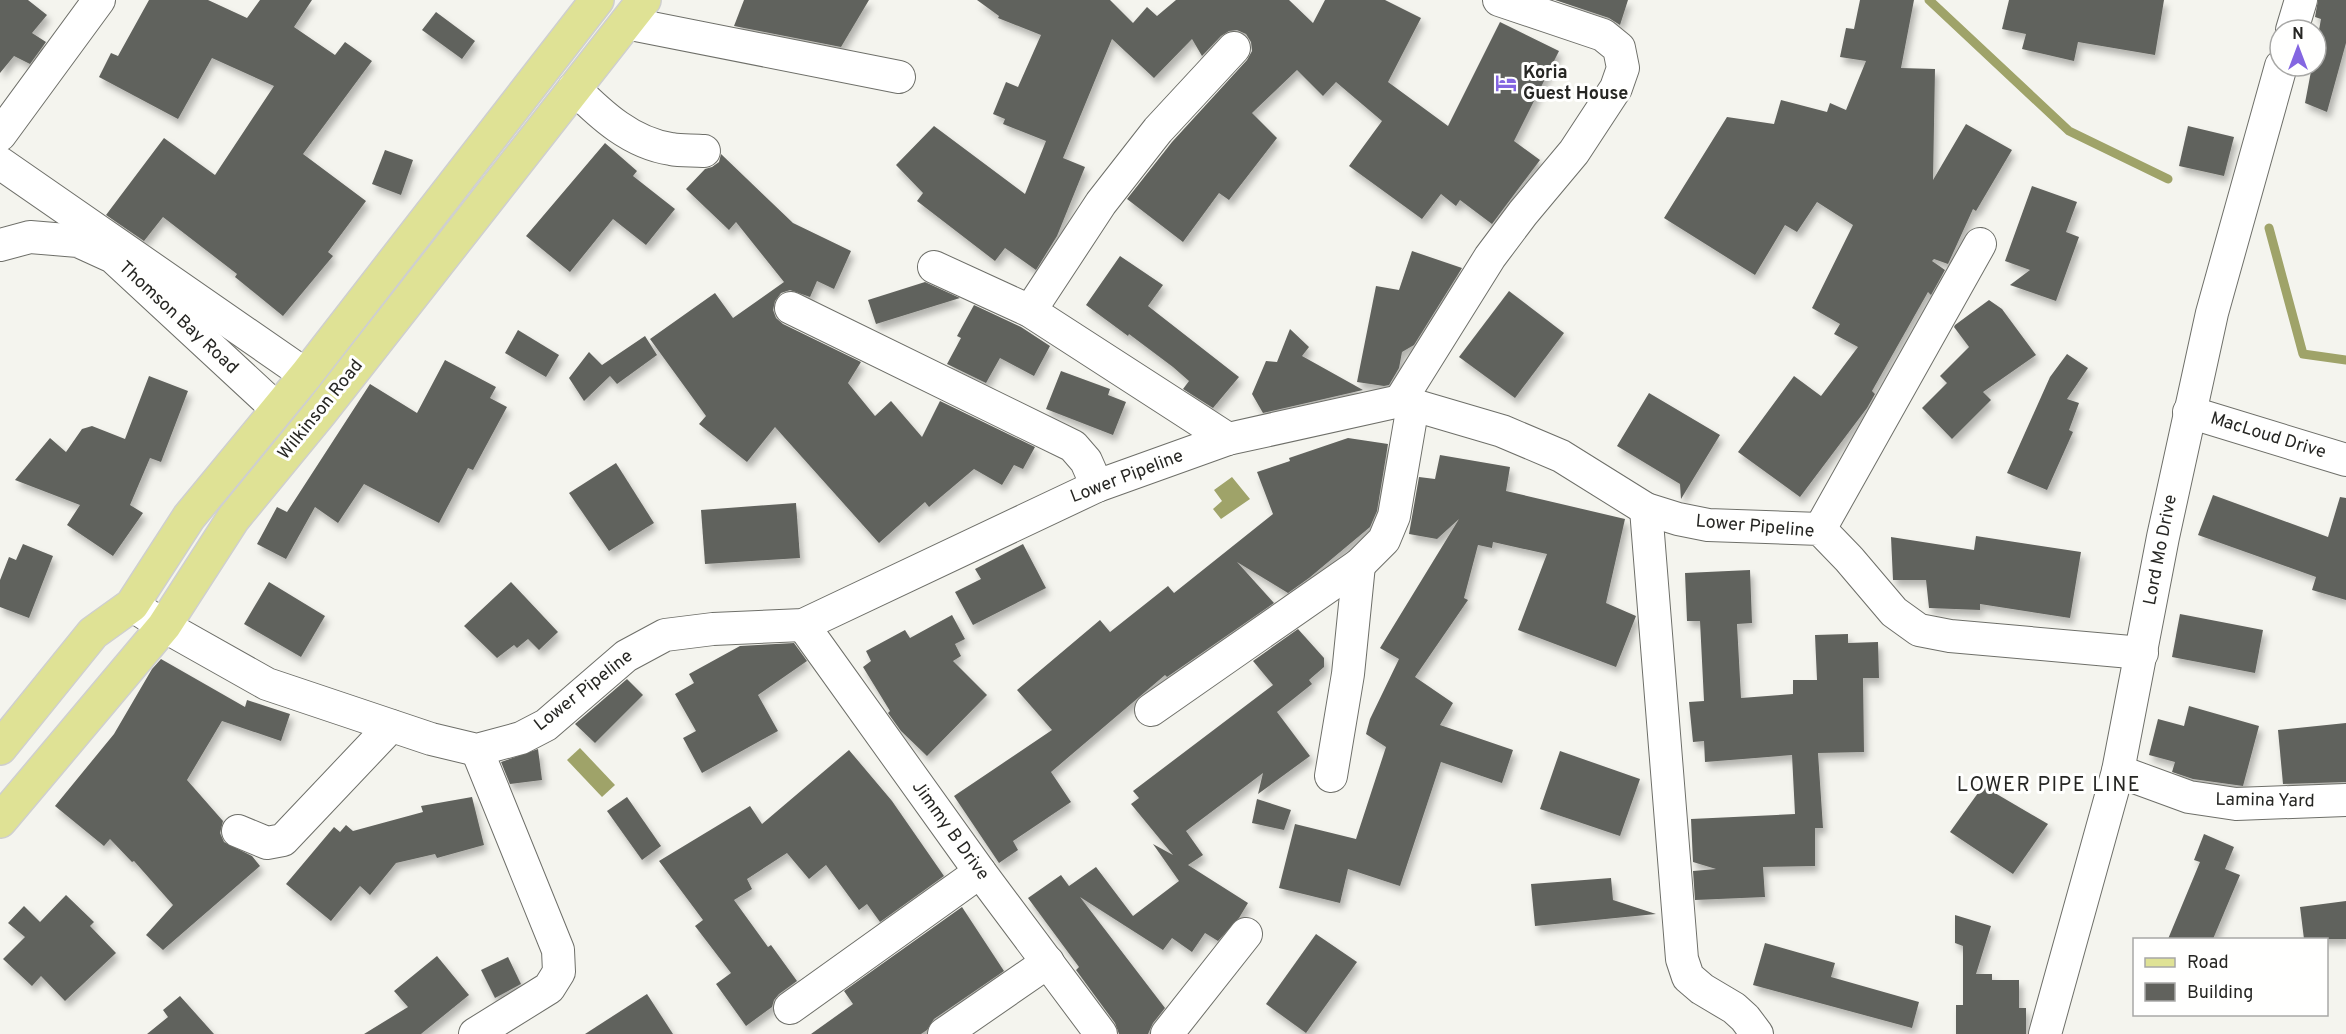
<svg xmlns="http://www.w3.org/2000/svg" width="2346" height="1034" font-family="Overpass,sans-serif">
	<defs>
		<filter id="shadow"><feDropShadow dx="3.5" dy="6" stdDeviation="3" flood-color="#0004"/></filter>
	</defs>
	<rect width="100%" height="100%" fill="#f4f4ee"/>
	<!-- water -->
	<g fill="#9fa369">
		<polygon points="1232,477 1250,499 1221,519 1213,509 1222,501 1214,490"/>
		<polygon points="580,748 615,785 602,797 567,760"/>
	</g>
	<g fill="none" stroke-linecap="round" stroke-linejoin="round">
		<!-- stream -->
		<g stroke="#9fa369" stroke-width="9">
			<polyline points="1929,0 2069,131 2168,179"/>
			<polyline points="2269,228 2303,354 2346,360"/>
		</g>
	</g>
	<!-- building -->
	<g fill="#61625d" filter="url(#shadow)">
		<polygon points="0,0 28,0 47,15 32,33 46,42 30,64 14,56 0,73"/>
		<polygon points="149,0 208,0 247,18 260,0 312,0 294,27 335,55 345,42 372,61 303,154 366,201 328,252 333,256 283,316 235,277 237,274 163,217 144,241 106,215 164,138 215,175 274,86 212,58 178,119 99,77 111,53 118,56"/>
		<polygon points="744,0 869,0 841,47 734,26"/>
		<polygon points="977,0 1110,0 1133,23 1147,7 1157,16 1176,0 1289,0 1313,23 1325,0 1385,0 1421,18 1388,82 1448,126 1500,22 1559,51 1514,141 1540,160 1492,224 1460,200 1456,206 1441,194 1422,219 1349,166 1382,121 1336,82 1323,96 1297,70 1252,113 1277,138 1229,200 1219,193 1183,242 1127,199 1172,142 1247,60 1252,51 1251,42 1246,34 1237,30 1229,31 1221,36 1202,56 1192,39 1154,78 1112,39 1063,158 1085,167 1057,236 1036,270 1005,248 995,261 917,201 923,193 896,165 934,126 1025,194 1046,141 1003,124 1005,119 993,114 1006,82 1018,87 1041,35 998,18 999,16"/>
		<polygon points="1555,0 1628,0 1620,25 1609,18"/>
		<polygon points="1860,0 1914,0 1901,68 1935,69 1933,180 1966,124 2012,150 1976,211 1973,209 1948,264 1934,259 1932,261 1945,270 1931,295 1928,292 1872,391 1875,394 1867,408 1800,497 1738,452 1794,376 1821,396 1858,347 1834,334 1840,324 1812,308 1853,225 1817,202 1797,232 1785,225 1755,275 1664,218 1727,117 1774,124 1781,100 1827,112 1830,103 1846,110 1866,61 1840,57 1846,28 1854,29"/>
		<polygon points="2009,0 2164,0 2155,55 2078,42 2074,61 2022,49 2026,34 2002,29"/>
		<polygon points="2318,0 2346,0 2346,43 2327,112 2305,103 2312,66 2316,66 2316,46 2321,19 2315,17"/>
		<polygon points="436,12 475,41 462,59 422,30"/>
		<polygon points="2188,126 2234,137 2224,176 2179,166"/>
		<polygon points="605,143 637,171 633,176 675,209 646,245 613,219 570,272 526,236"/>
		<polygon points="385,150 413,160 401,195 372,184"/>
		<polygon points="721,154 793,223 851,251 834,289 817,281 810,297 790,290 781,293 775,301 773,310 776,318 783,324 861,362 848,383 875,416 891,401 922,437 940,401 1035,447 1023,469 1014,465 1002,485 974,469 929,507 925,502 879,543 775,427 747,462 699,424 706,416 650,339 715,293 733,318 784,282 736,222 729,230 686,189 705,169 712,167 719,162"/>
		<polygon points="2032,186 2077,202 2066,232 2079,237 2056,301 2010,285 2030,270 2005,261"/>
		<polygon points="1412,251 1462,268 1414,345 1402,352 1399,368 1389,385 1384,386 1357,382 1376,286 1399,290"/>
		<polygon points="1120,256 1163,285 1148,306 1239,377 1213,408 1183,389 1189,381 1173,367 1129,334 1128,336 1086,305"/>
		<polygon points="925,282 960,298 876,324 868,300"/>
		<polygon points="1509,291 1564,333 1515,398 1459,357"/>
		<polygon points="1989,300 2002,309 2036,355 1983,392 1991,400 1952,439 1922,408 1947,383 1940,376 1969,347 1954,327 1955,325"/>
		<polygon points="974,305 1021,327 1050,346 1034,376 1000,358 986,383 947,364 961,338 957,336"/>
		<polygon points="1290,329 1309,347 1302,356 1363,390 1263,413 1252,394 1266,361 1277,362"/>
		<polygon points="518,330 559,355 546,377 505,353"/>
		<polygon points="645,336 657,355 617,384 610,376 584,401 569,378 589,352 602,365"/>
		<polygon points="2067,354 2088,368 2067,399 2079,403 2069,430 2073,432 2047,490 2007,473 2050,377"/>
		<polygon points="445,360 496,387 490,398 507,407 473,470 468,468 439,523 364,484 338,523 315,507 286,559 257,544 277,507 287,512 370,384 417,413"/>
		<polygon points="1061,371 1110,389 1108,395 1126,402 1113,435 1046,409"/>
		<polygon points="149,376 188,391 161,462 150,458 130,505 143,513 113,556 67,525 80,505 15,480 50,438 66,452 82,429 92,426 125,439"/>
		<polygon points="1649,393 1720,435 1681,499 1680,484 1617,446"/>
		<polygon points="1348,438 1388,444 1377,511 1370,527 1309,578 1288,593 1237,562 1274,603 1167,677 1165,675 1051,772 1071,802 1013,841 1018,850 999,863 954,796 1052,730 1017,690 1100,620 1110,632 1168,586 1174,593 1273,514 1257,472 1290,461 1289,458"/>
		<polygon points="1440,455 1510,467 1506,491 1625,519 1606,603 1636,616 1616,667 1518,630 1547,554 1493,542 1492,548 1478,545 1464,598 1468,600 1415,677 1453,703 1440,725 1513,750 1502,783 1441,762 1400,886 1348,869 1340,903 1279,888 1295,824 1356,839 1386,747 1366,734 1370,719 1399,659 1380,648 1459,519 1437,539 1409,534 1419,477 1435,479"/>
		<polygon points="616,463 654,523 609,551 569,493"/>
		<polygon points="2213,495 2328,537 2340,497 2346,498 2346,600 2312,590 2316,577 2198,535"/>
		<polygon points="796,503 800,558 705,564 701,510"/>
		<polygon points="1976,536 2081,552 2070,618 1980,604 1980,610 1929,608 1926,580 1893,580 1891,537 1974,550"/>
		<polygon points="23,544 53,556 29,618 0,607 0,580 9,557 16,560"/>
		<polygon points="1023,544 1046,588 973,625 955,592 981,579 975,569"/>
		<polygon points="1750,570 1752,623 1737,624 1741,698 1793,694 1793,680 1817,680 1815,635 1848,634 1848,643 1878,642 1879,678 1863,678 1864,752 1818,753 1823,828 1815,828 1815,866 1763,867 1765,897 1695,900 1693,871 1716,869 1693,862 1691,819 1795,814 1792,755 1705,762 1704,741 1693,742 1689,702 1704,701 1700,621 1687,621 1685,573"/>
		<polygon points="269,582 325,616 301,657 244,624"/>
		<polygon points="511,582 558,632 539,650 528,639 517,648 514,645 497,658 464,626"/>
		<polygon points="2180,614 2263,630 2255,673 2172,657"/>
		<polygon points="952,615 965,639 955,644 961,656 953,661 987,695 927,756 901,731 888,713 890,711 863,667 871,661 866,651 905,630 910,638"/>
		<polygon points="1298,629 1324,658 1324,667 1309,680 1312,684 1277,712 1310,756 1258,794 1263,773 1186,831 1203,855 1188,865 1248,903 1239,918 1218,941 1205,933 1192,952 1172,938 1163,950 1080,897 1165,1008 1153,1023 1148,1034 1119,1034 1115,1023 1076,970 1079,967 1028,898 1061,875 1069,886 1096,867 1133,916 1179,881 1153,844 1173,855 1131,804 1139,798 1133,791 1273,685 1253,661"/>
		<polygon points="794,643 807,661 758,695 778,731 702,773 683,738 696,731 675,694 694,683 689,674 740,646"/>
		<polygon points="161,659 245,707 247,700 290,714 281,741 222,721 187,780 223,821 220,833 224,842 252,856 260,866 163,950 146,935 173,905 134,861 132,862 110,839 104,846 55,806 114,734 152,669"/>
		<polygon points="627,679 643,695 595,743 575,724"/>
		<polygon points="2189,706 2259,726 2243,786 2193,779 2172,772 2175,762 2149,755 2158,719 2184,726"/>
		<polygon points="2346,723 2346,782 2283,784 2278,730"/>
		<polygon points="538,749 542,780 510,784 501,762"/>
		<polygon points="849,750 892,801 944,876 880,922 867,904 859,910 826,865 809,879 787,853 747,879 752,889 734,900 768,947 771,945 797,981 779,994 774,1000 772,1007 746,1026 716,984 731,973 695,926 703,920 659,861 750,806 762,824"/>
		<polygon points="1560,751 1640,779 1620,836 1540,809"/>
		<polygon points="1983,786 2048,824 2013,874 1950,832"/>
		<polygon points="472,797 484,845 437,858 435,854 396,863 370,895 360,886 331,921 286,884 334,827 340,832 346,825 353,831 423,812 421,806"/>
		<polygon points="627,797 661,846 642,860 607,811"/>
		<polygon points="1257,799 1291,810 1284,830 1252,823"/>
		<polygon points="2204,834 2234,847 2225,869 2240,875 2213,939 2168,939 2200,862 2194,860"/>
		<polygon points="1611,878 1613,900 1656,914 1535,926 1531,884"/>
		<polygon points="66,895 94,922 90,926 116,953 65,1001 41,976 32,986 3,959 25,937 8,923 24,906 40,922"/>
		<polygon points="2346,901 2346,939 2304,939 2300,907"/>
		<polygon points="962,907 1004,971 934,1019 927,1030 921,1034 811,1034 853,1004 844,991"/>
		<polygon points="1955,915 1991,926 1976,974 1992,974 1992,980 2019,980 2019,1008 2026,1008 2026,1034 1956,1034 1956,1005 1963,1005 1963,946 1955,943"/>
		<polygon points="1316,934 1357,962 1306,1033 1266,1004"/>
		<polygon points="1765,943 1835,963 1831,977 1919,1002 1912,1028 1753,985"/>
		<polygon points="437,956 469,995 421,1034 364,1034 408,1007 394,991"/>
		<polygon points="508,957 521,984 495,998 481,970"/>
		<polygon points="647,994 673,1034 585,1034"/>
		<polygon points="180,996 214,1034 147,1034 168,1017 163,1010"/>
	</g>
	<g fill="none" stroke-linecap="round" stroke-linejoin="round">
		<defs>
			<g id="minor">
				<polyline points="626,23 899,77"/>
				<polyline points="2292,30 2301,0"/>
				<path d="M 574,88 C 601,115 631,143 671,149 C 681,151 693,150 704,151"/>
				<polyline points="0,135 99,0"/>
				<polyline points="0,163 306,375"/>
				<polyline points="0,245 30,237 78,241 113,257 277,409"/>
				<polyline points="934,267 1030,311 1228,439"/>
				<polyline points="791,308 1073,446 1086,461 1097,486"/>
				<polyline points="1030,311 1101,203 1158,130 1234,48"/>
				<polyline points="1400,401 1490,257 1523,213 1574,152 1616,88 1623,68 1619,48 1603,35 1499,0"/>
				<polyline points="2189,412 2346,460"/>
				<polyline points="1646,509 1682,959 1688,977 1702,989 1734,1008 1745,1018 1757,1034"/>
				<polyline points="1820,529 1980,244"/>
				<polyline points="132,605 164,626 267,684 431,739 477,750 521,738 546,725 626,656 665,635 713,629 803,625 1097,486 1228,439 1400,401 1502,431 1561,456 1646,509 1678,519 1708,525 1820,529 1849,559 1894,612 1919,630 1950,636 2142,653"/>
				<polyline points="803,625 980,872 1101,1034"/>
				<polyline points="1151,710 1359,565 1384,540 1394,516 1413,405"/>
				<polyline points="2118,771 2189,797 2236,804 2346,800"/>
				<polyline points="1331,776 1348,674 1359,565"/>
				<polyline points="238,831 267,843 283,840 391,726"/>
				<polyline points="790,1008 980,872"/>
				<polyline points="475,1034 549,988 559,972 558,950 477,750"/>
				<polyline points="944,1034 1048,962"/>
				<polyline points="1167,1034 1246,934"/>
				<polyline points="2045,1034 2118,771 2163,537 2212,313 2281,66"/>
			</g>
			<g id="major">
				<polyline points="0,748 93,633 132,605 189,517 306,375 597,0"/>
				<polyline points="0,821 164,626 233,519 320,413 644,0"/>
			</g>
		</defs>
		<!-- minor casing -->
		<use href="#minor" stroke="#6e6f69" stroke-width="34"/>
		<!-- major casing -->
		<use href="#major" stroke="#cfcfcf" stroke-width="36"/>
		<!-- minor -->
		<use href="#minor" stroke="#fff" stroke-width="32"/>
		<!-- major -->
		<use href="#major" stroke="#dfe295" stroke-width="33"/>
	</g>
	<!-- icons -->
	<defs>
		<symbol id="hotel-bare" viewBox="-9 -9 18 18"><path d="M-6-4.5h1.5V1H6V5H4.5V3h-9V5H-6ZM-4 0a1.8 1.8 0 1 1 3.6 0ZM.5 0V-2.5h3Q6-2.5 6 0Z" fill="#8466e1" stroke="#fffffe" stroke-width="2.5" paint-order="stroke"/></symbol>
	</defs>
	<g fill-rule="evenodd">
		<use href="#hotel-bare" x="1491" y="68" width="30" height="30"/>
	</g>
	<g text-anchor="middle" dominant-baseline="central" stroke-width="6" stroke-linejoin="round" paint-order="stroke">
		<!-- poi labels -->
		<g font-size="18" font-weight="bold" fill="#262623" stroke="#fffffe" text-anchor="start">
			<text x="1523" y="73">Koria<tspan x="1523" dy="21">Guest House</tspan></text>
		</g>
		<!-- street labels -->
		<g font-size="18" fill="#262623" stroke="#fffffe">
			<text transform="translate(178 318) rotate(43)">Thomson Bay Road</text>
			<text transform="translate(321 410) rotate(-51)">Wilkinson Road</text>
			<text transform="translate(2268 436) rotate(17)">MacLoud Drive</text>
			<text transform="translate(1127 477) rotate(-21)">Lower Pipeline</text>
			<text transform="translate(1755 527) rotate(5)">Lower Pipeline</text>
			<text transform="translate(2161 550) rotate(-79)">Lord Mo Drive</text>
			<text transform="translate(584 691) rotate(-38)">Lower Pipeline</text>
			<text transform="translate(2265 801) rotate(1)">Lamina Yard</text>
			<text transform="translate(950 831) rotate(54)">Jimmy B Drive</text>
		</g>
		<!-- neighbourhood labels -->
		<g font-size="20" letter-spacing="1.5" fill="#262623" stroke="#fffffe">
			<text x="2049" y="786">LOWER PIPE LINE</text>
		</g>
	</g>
	<!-- legend -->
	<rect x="2133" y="938" width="195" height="78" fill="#fffffe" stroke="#a8a8a6" stroke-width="1.5"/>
	<rect x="2145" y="958" width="30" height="9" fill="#dfe295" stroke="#a8a8a6" stroke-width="1.5"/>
	<text x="2187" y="968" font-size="18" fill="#262623">Road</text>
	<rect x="2145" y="983" width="30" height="18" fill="#61625d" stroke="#a8a8a6" stroke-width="1.5"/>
	<text x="2187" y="998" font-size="18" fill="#262623">Building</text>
	<!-- north arrow -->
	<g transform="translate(2298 48)"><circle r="28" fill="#fffffe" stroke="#a8a8a6" stroke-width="1.5"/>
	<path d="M0-4.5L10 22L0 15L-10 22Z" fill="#8466e1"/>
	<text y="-9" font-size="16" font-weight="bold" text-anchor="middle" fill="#262623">N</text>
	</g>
</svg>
